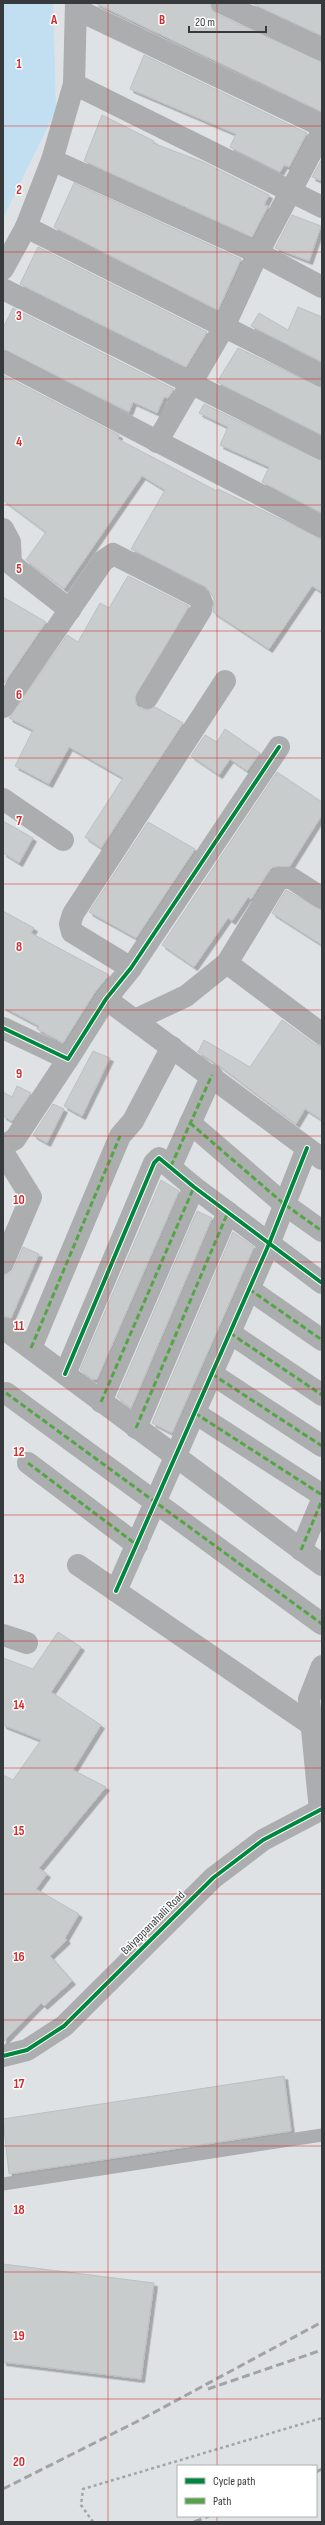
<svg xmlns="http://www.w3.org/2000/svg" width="325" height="2525" font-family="'Sofia Sans Condensed',sans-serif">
	<defs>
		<filter id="shadow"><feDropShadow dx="3.5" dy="3.5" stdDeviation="0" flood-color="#0004"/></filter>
	</defs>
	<rect width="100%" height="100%" fill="#dfe2e5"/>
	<!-- green -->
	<polygon fill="#c1dff1" points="3,3 53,3 56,110 3,218"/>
	<!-- building -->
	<g fill="#c8cccd" stroke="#bdc0c2" filter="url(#shadow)">
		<polygon points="95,3 210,3 212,10 217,14 322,62 322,112"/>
		<polygon points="251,3 322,3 322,36"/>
		<polygon points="144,55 307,133 289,167 284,165 280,172 230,147 236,134 130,89"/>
		<polygon points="102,115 154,141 153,143 203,162 269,195 264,205 268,206 252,237 84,161"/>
		<polygon points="322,159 322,181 312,177"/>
		<polygon points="74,183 241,259 218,310 54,227"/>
		<polygon points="292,215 321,226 309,261 275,248"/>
		<polygon points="38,247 207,332 186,367 20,284"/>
		<polygon points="298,307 322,317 322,362 251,326 259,313 288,330"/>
		<polygon points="13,308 174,389 168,398 164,397 157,413 133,402 129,412 3,349 3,328"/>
		<polygon points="238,348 322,388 322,435 217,382"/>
		<polygon points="3,375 119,435 118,439 217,491 218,489 322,539 322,592 312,586 269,649 213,612 214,598 206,587 131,549 165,490 142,476 64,589 59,585 26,560 46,532 3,500"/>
		<polygon points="204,404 322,461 322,513 262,482 269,467 220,445 228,427 199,413"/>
		<polygon points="128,576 189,606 135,697 136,704 141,709 147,710 155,707 183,723 101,848 85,837 123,778 69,747 49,784 15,766 33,730 9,718 67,635 78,642 100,603 109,608"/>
		<polygon points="3,597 46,622 3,685"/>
		<polygon points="225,729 260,753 247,771 230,759 219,775 191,756 205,735 217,742"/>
		<polygon points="277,772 322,802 322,815 290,866 273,867 269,871 251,899 248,897 232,921 228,918 194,967 162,945"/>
		<polygon points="3,821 33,838 19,863 3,853"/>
		<polygon points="148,822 195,849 136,938 89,912"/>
		<polygon points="286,890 322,910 322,945 272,913"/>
		<polygon points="3,911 34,928 31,933 109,975 95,992 63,1043 37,1029 39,1026 3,1007"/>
		<polygon points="282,1020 315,1044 322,1046 322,1120 305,1109 296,1124 217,1064 198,1052 204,1040 250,1067"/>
		<polygon points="93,1051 110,1058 82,1116 64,1106"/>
		<polygon points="17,1086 31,1093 12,1121 3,1116 3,1092 12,1097"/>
		<polygon points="53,1104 64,1109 47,1143 33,1135"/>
		<polygon points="161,1180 179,1191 97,1379 92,1379 80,1370"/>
		<polygon points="197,1211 212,1218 131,1408 117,1397"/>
		<polygon points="233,1232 254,1247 172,1433 152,1423"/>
		<polygon points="23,1247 39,1254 11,1318 3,1316 3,1275 10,1273 14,1268"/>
		<polygon points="58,1632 81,1647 51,1692 101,1725 73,1770 106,1787 39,1868 47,1874 36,1889 79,1914 65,1938 67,1940 50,1956 72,1981 44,2006 41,2003 3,2042 3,1775 13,1780 41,1740 3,1725 3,1658 33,1669"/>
		<polygon points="284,2076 291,2131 9,2174 3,2119"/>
		<polygon points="3,2264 154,2283 141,2379 3,2362"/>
	</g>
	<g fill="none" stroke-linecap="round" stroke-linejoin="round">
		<!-- path -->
		<polyline stroke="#a2a4a5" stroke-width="2.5" stroke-dasharray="3 3" stroke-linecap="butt" points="93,2522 81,2505 83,2489 322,2418"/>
		<!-- service -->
		<polyline stroke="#acadae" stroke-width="13" points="3,2184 322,2135"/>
		<!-- minor -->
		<g stroke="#acadae" stroke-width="22">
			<polyline points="222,3 322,50"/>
			<polyline points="76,9 322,126"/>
			<polyline points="74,84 322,207"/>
			<polyline points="52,160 258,253 322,287"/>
			<polyline points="26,227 322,376"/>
			<polyline points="3,269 26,227 52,160 74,84 76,3"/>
			<polyline points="3,289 322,449"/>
			<polyline points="3,361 322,527"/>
			<polyline points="157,442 224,327 258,253 322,132"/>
			<polyline points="3,529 10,542 11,564 70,610"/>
			<polyline points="3,707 103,561 113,554 200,598 202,603 201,610 147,698"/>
			<polyline points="3,799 63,840"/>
			<polyline points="227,963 322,1034"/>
			<polyline points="131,968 72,932 70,924 73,914 225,681"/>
			<polyline points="106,999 322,1159"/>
			<polyline points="135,1020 186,996 227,963 279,878 291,878 322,898"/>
			<polyline points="3,1028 68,1059 106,999 131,968 279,747"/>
			<polyline points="190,1123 284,1204 322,1231"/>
			<polyline points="3,1146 15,1139 68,1059"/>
			<polyline points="3,1152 31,1197 3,1263"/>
			<polyline points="171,1166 212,1075"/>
			<polyline points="249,1289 322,1340"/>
			<polyline points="3,1328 322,1565"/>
			<polyline points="230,1333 322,1395"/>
			<polyline points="31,1348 120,1136 133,1121 172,1047"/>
			<polyline points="65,1374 154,1163 159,1158 194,1187 322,1283"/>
			<polyline points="212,1374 322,1446"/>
			<polyline points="6,1393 322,1624"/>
			<polyline points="101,1402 194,1187"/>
			<polyline points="195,1413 322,1495"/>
			<polyline points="136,1428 228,1212"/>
			<polyline points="28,1463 137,1545"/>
			<polyline points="301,1550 322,1500"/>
			<polyline points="78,1565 313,1726"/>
			<polyline points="116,1591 269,1244 307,1148"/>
			<polyline points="3,1635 27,1643"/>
			<polyline points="320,1811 309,1699 322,1666"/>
		</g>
		<!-- tertiary -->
		<polyline stroke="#acadae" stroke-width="22" points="3,2056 27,2050 64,2026 213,1878 263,1840 322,1809"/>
		<!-- rail -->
		<g stroke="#a2a3a4" stroke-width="3" stroke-dasharray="8 4" stroke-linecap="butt">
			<polyline points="208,2389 322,2350"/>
			<polyline points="316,2472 322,2469"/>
			<polyline points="3,2489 140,2420 322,2322"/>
			<polyline points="194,2522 209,2516"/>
		</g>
		<!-- quiet -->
		<g stroke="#53a645" stroke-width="3" stroke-dasharray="6 3" stroke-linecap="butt">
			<polyline points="190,1123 284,1204 322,1231"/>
			<polyline points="171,1166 212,1075"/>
			<polyline points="249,1289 322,1340"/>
			<polyline points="230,1333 322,1395"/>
			<polyline points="31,1348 120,1136"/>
			<polyline points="212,1374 322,1446"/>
			<polyline points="6,1393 322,1624"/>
			<polyline points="101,1402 194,1187"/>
			<polyline points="195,1413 322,1495"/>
			<polyline points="136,1428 228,1212"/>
			<polyline points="28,1463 137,1545"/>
			<polyline points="301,1550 322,1500"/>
		</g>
		<defs>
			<g id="cycleway">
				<polyline points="3,1028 68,1059 106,999 131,968 279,747"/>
				<polyline points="65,1374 154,1163 159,1158 194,1187 322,1283"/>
				<polyline points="116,1591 269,1244 307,1148"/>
				<polyline points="3,2056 27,2050 64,2026 213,1878 263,1840 322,1809"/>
			</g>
		</defs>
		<!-- cycleway casing -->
		<use href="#cycleway" stroke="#fff" stroke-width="6"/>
		<!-- cycleway -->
		<use href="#cycleway" stroke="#00873e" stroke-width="4"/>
	</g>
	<!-- grid -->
	<path fill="none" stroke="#d62828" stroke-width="1" stroke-opacity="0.55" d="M 108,3 L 108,2522M 217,3 L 217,2466M 3,126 L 322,126M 3,252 L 322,252M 3,379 L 322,379M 3,505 L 322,505M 3,631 L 322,631M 3,758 L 322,758M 3,884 L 322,884M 3,1010 L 322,1010M 3,1136 L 322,1136M 3,1262 L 322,1262M 3,1389 L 322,1389M 3,1515 L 322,1515M 3,1641 L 322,1641M 3,1768 L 322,1768M 3,1894 L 322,1894M 3,2020 L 322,2020M 3,2146 L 322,2146M 3,2272 L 322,2272M 3,2399 L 322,2399M 217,2516 L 217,2522"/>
	<g text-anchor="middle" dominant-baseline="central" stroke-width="3" stroke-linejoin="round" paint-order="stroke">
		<!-- street labels -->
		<g font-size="12" fill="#373a3c" stroke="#fff">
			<text transform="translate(153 1923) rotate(-45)">Baiyappanahalli Road</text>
		</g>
	</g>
	<g font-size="13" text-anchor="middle" font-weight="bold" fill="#d62828" stroke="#fff" stroke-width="3" stroke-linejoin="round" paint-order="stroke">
		<text x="54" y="24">A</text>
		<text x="162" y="24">B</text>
		<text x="19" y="68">1</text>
		<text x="19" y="194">2</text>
		<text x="19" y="320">3</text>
		<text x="19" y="446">4</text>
		<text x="19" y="573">5</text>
		<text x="19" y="699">6</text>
		<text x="19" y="825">7</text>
		<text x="19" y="951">8</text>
		<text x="19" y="1078">9</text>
		<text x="19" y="1204">10</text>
		<text x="19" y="1330">11</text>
		<text x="19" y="1456">12</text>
		<text x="19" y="1583">13</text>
		<text x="19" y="1709">14</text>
		<text x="19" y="1835">15</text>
		<text x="19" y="1961">16</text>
		<text x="19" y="2088">17</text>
		<text x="19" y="2214">18</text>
		<text x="19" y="2340">19</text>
		<text x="19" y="2466">20</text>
	</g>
	<!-- border -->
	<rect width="325" height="2525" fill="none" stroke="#373a3c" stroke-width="8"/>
	<!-- legend -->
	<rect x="177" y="2465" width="140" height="52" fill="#ffffff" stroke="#afb0b1"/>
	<rect x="185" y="2478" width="20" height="6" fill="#00873e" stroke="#afb0b1"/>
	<text x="213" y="2485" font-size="12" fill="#373a3c">Cycle path</text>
	<rect x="185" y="2498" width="20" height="6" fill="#53a645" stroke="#afb0b1"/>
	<text x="213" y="2505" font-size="12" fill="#373a3c">Path</text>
	<!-- scale -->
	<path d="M189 26v6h77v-6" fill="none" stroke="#373a3c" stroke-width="2"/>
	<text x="195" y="26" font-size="12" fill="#373a3c" stroke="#ffffff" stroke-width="3" paint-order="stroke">20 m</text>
</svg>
